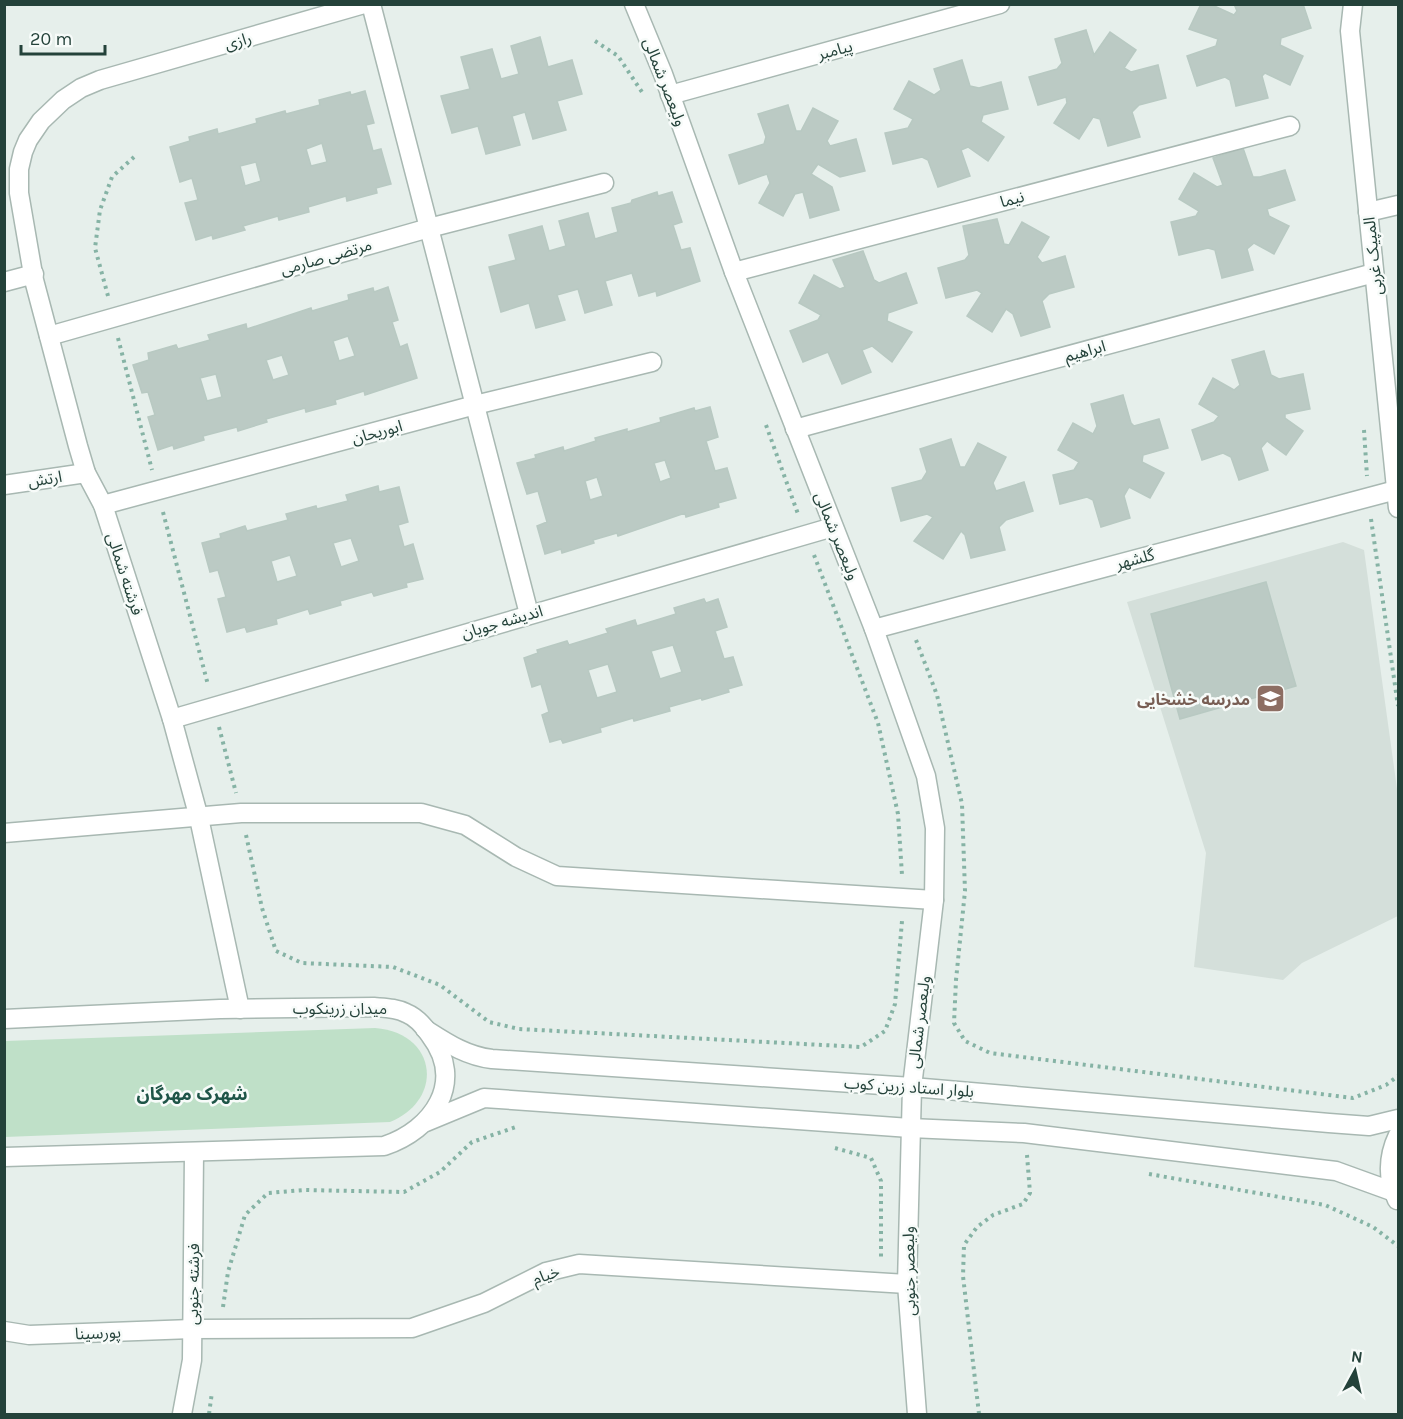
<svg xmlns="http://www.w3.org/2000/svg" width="1403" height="1419" font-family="Karla,'Noto Sans Arabic',sans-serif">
	<rect width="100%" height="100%" fill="#e6efeb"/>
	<!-- built -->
	<polygon fill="#d4dfda" points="1343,542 1364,550 1398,796 1398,916 1302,963 1283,980 1194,967 1206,853 1127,602"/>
	<!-- green -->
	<path fill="#bfe0c8" d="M 375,1028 C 436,1032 446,1099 390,1122 L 5,1137 L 5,1041 Z"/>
	<!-- building -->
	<g fill="#bbcac4" stroke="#b8c9c2" stroke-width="1.5" fill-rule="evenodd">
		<polygon points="1201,4 1210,4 1234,15 1237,11 1234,4 1303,4 1311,28 1281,38 1280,45 1303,56 1290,85 1265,73 1262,76 1268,98 1236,106 1230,80 1225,77 1197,86 1187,56 1216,46 1218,39 1189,29"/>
		<polygon points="1086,30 1094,55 1110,32 1136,50 1124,68 1131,72 1158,65 1166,98 1139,105 1132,112 1140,137 1108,146 1100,119 1093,117 1079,139 1054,123 1067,103 1066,97 1038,105 1029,77 1057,69 1062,63 1055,39"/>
		<polygon points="540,37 548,67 572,60 582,94 557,101 566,130 533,139 525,112 512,116 520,145 486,154 478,126 452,133 441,96 470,89 461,57 492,49 501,79 519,74 511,46"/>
		<polygon points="962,60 970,86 979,88 1001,82 1008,109 983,115 981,122 1004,137 988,161 968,147 961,150 970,176 938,187 928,160 922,157 893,164 885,133 908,128 913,119 894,109 909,81 934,95 941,90 934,69"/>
		<path d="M 365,91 L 374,123 L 366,125 L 373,151 L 381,149 L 391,184 L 376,188 L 377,193 L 347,201 L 346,196 L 308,207 L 309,212 L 279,220 L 278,216 L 243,226 L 245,230 L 213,239 L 212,235 L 196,240 L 185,203 L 198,200 L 192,178 L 180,182 L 170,147 L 190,141 L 189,137 L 217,129 L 218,134 L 257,123 L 256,119 L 285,111 L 286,114 L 320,105 L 319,100 L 350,92 L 351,95 ZM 322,143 L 327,162 L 311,166 L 306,149 ZM 256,162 L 261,181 L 245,186 L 240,166 Z"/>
		<polygon points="788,105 796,131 801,131 813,108 838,121 827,141 830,146 856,139 865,171 840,177 818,164 811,174 832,187 839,210 810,218 803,192 795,194 783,216 759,203 770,183 767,174 739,184 729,155 764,144 766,137 758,114"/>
		<polygon points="1243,148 1253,177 1260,177 1285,170 1295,200 1267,209 1269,216 1289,226 1274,254 1254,243 1247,249 1253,270 1222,278 1215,250 1208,248 1179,255 1171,222 1196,216 1199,211 1179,199 1194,173 1217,187 1223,185 1213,158"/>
		<polygon points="657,192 658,196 672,192 682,222 673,225 681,250 690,248 700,281 657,296 656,291 639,296 632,273 605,281 612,305 585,313 578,289 557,295 565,320 536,328 529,303 501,312 489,267 516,260 509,235 542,226 549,251 566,246 559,221 588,213 595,239 618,232 612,208 631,203 632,200"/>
		<polygon points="997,219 1004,244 1009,245 1022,222 1049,237 1037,257 1042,263 1065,256 1074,287 1049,294 1042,301 1050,327 1021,336 1013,314 1006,309 992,332 967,316 982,293 977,290 946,298 938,268 965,260 969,255 963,226"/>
		<polygon points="863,251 874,280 879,283 906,273 917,303 888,313 887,321 912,332 892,362 872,346 862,350 871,372 842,384 828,352 803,362 790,331 818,320 821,315 799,303 814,275 840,289 845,287 833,260"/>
		<path d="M 388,287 L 398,320 L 392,322 L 400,347 L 407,344 L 417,378 L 365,395 L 364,391 L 335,400 L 336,404 L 306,412 L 305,408 L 266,419 L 267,422 L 238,431 L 237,427 L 203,436 L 204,440 L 174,449 L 173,445 L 158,450 L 148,417 L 155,415 L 148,392 L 142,393 L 133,365 L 149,360 L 148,353 L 176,345 L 178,349 L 210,340 L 208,335 L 246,324 L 247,329 L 311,308 L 312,311 L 349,300 L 348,295 L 373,288 L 374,292 ZM 348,336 L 355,356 L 339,361 L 333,341 ZM 282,355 L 289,375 L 273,380 L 266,360 ZM 216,374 L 222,397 L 207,401 L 200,378 Z"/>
		<polygon points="1264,351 1271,375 1279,379 1303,374 1310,409 1285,414 1285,418 1303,431 1286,455 1267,441 1261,448 1268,470 1239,480 1231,457 1223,453 1202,460 1192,430 1214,422 1219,416 1199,404 1213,378 1234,390 1240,385 1232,360"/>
		<polygon points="1123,395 1131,423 1134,426 1159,419 1168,448 1143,455 1142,462 1164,473 1150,498 1129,487 1124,496 1130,518 1101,527 1093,500 1087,497 1060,504 1053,475 1074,470 1079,462 1058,450 1073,423 1093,434 1097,426 1091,404"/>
		<path d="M 710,407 L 718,437 L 706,441 L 715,471 L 727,468 L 736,498 L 718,503 L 719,507 L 686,517 L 685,513 L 618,536 L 617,533 L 593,540 L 594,543 L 562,553 L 561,549 L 545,554 L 537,526 L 547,522 L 538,491 L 527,494 L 517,463 L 536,458 L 535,455 L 563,447 L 564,451 L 596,441 L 595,438 L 627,429 L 627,432 L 661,422 L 660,418 L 694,408 L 695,411 ZM 665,460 L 671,478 L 660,482 L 654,463 ZM 597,477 L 603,496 L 590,500 L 585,481 Z"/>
		<polygon points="951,439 960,467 965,467 978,443 1006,457 993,483 996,491 1024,482 1033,511 1006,520 999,527 1005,550 971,558 965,535 961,531 943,559 914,541 933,517 927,514 901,521 892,488 922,480 927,472 920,449"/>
		<path d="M 378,486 L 379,492 L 399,487 L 408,522 L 398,525 L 404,547 L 413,544 L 423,579 L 406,583 L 407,587 L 374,596 L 372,592 L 340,601 L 341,605 L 310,614 L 308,609 L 276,619 L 277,624 L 247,632 L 245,627 L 227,632 L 218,599 L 226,597 L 218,570 L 210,572 L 202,543 L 221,538 L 220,534 L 245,526 L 247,531 L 288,520 L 286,514 L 316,506 L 317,509 L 348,501 L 346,495 ZM 351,538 L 359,561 L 341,567 L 333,543 ZM 290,555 L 297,576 L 277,582 L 271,561 Z"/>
		<polygon points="1266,582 1296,686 1180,719 1151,614"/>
		<path d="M 704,599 L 706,603 L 718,599 L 727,627 L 715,631 L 724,659 L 733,657 L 742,685 L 728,689 L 729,692 L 702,700 L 701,698 L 669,707 L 670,711 L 634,721 L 633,718 L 600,728 L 601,732 L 563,743 L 561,739 L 550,742 L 542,715 L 549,712 L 541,684 L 532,687 L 524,658 L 538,653 L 537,650 L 567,641 L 569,645 L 608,633 L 606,629 L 635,620 L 637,626 L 676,614 L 674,608 ZM 673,645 L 682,672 L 660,679 L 651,651 ZM 608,664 L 617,692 L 597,698 L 588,670 Z"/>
	</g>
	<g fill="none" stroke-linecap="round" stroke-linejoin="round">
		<defs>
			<g id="minor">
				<polyline points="371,4 529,614"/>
				<polyline points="670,95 1000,4"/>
				<polyline points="1368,212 1398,205"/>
				<polyline points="734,272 1290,126"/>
				<polyline points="4,282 34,274"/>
				<polyline points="49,336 429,228 604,183"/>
				<polyline points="795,429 1374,273"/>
				<polyline points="103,505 475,405 652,362"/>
				<polyline points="874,629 1396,490"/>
				<polyline points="172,719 833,527"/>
				<polyline points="4,833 241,813 421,813 465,825 516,857 557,876 934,900"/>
				<polyline points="4,1331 29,1335 192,1329 412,1328 484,1303 546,1272 579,1264 907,1284"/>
			</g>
			<g id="tertiary">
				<polyline points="634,4 663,74 734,272 874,629 926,776 935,828 934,900 912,1087 907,1284 917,1414"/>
				<polyline points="1353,4 1350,31 1398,508"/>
				<polyline points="4,485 86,473"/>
				<polyline points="240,1009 199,818 172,719 103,505 86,473 78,446 34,280 19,193 19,169 23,152 28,140 41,121 63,100 81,88 100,80 364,4"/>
				<path d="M 4,1019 L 220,1009 L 374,1007 C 386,1008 396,1008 406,1013 C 416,1017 424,1026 430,1035 C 466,1082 433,1130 384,1146 L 4,1157"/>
				<path d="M 425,1029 C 447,1043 466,1056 492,1059 L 912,1087 L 1329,1123 L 1369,1126 L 1398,1119"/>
				<polyline points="426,1122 484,1098 910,1128 1024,1133 1336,1171 1394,1192"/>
				<path d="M 1397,1200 C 1387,1178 1388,1156 1398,1135"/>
				<polyline points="182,1414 192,1360 194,1153"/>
			</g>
		</defs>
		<!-- minor casing -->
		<use href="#minor" stroke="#a8b8b2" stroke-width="21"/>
		<!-- tertiary casing -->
		<use href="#tertiary" stroke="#a8b8b2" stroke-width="21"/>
		<!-- path -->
		<g stroke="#86b3a5" stroke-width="4" stroke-dasharray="3 4.5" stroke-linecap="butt">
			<polyline points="595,41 618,56 644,95"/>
			<polyline points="108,296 95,248 100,210 112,177 134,157"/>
			<polyline points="118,338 152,470"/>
			<polyline points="766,425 798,514"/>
			<polyline points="1364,430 1367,476"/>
			<polyline points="163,512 208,685"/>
			<polyline points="1371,519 1398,706"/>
			<polyline points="814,555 878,723 898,814 902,875"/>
			<polyline points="916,640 937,695 962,804 965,891 956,980 954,1023 965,1041 990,1053 1353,1098 1386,1085 1398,1076"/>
			<polyline points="219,727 236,793"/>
			<polyline points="246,835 262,908 276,951 302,963 393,967 440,985 489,1022 519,1029 861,1047 885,1031 895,1004 902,921"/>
			<polyline points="835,1148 871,1158 881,1181 881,1261"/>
			<polyline points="1149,1174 1325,1205 1373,1227 1398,1246"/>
			<polyline points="223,1307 228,1272 245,1215 268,1193 304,1190 404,1192 440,1172 472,1142 519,1126"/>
			<polyline points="209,1414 212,1392"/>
			<polyline points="979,1414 963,1276 964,1245 977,1227 993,1215 1023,1204 1030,1193 1027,1155"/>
		</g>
		<!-- minor -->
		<use href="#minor" stroke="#fff" stroke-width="18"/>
		<!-- tertiary -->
		<use href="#tertiary" stroke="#fff" stroke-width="18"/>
	</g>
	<!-- icons -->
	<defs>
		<symbol id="school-square" viewBox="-11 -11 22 22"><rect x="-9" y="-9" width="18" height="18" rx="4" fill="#8d6e63" stroke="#f7fbf9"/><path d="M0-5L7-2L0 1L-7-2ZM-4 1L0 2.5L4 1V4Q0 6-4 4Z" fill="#fff"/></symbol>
	</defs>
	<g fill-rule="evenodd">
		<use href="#school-square" x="1254" y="682" width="33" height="33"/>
	</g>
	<g text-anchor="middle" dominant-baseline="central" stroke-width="5" stroke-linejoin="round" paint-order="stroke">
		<!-- street labels -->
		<g font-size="16" fill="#24423a" stroke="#f7fbf9">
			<text transform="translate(238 41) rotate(-16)">رازی</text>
			<text transform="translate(835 50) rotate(-15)">پیامبر</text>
			<text transform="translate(665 82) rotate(69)">ولیعصر شمالی</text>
			<text transform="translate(1012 199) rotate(-15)">نیما</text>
			<text transform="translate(1373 256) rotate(-96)">المپیک غربی</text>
			<text transform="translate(326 257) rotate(-16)">مرتضی صارمی</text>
			<text transform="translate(1085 351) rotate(-15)">ابراهیم</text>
			<text transform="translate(377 432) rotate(-15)">ابوریحان</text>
			<text transform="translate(45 479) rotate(-9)">ارتش</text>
			<text transform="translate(837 536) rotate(68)">ولیعصر شمالی</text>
			<text transform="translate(1135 559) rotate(-15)">گلشهر</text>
			<text transform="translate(125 574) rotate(72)">فرشته شمالی</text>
			<text transform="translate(502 622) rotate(-16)">اندیشه جویان</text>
			<text x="340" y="1008">میدان زرینکوب</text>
			<text transform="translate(919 1022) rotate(-83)">ولیعصر شمالی</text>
			<text transform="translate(909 1087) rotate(4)">بلوار استاد زرین کوب</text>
			<text transform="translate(909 1271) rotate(-91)">ولیعصر جنوبی</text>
			<text transform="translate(546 1275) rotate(-20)">خیام</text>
			<text transform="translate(193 1284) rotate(-89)">فرشته جنوبی</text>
			<text transform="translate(98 1333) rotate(-2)">پورسینا</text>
		</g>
		<!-- education labels -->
		<g font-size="16" font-weight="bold" fill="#785e54" stroke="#f7fbf9" text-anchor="end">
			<text x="1250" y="699">مدرسه خشخایی</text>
		</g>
		<!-- neighbourhood labels -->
		<g font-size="18" font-weight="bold" fill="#1f5548" stroke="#f7fbf9">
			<text x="192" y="1094">شهرک مهرگان</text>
		</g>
	</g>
	<!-- border -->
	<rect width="1403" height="1419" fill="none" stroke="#24423a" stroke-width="12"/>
	<!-- north arrow -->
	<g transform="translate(1355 1371) rotate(8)" stroke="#f7fbf9" stroke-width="4.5" paint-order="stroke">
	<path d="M0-4.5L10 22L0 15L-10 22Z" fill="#24423a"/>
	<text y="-9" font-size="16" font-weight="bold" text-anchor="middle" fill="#24423a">N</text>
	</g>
	<!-- scale -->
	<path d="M21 45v9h84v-9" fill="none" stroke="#24423a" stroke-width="3"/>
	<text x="30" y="45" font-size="18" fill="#24423a" stroke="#f7fbf9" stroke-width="4.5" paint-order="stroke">20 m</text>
</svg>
